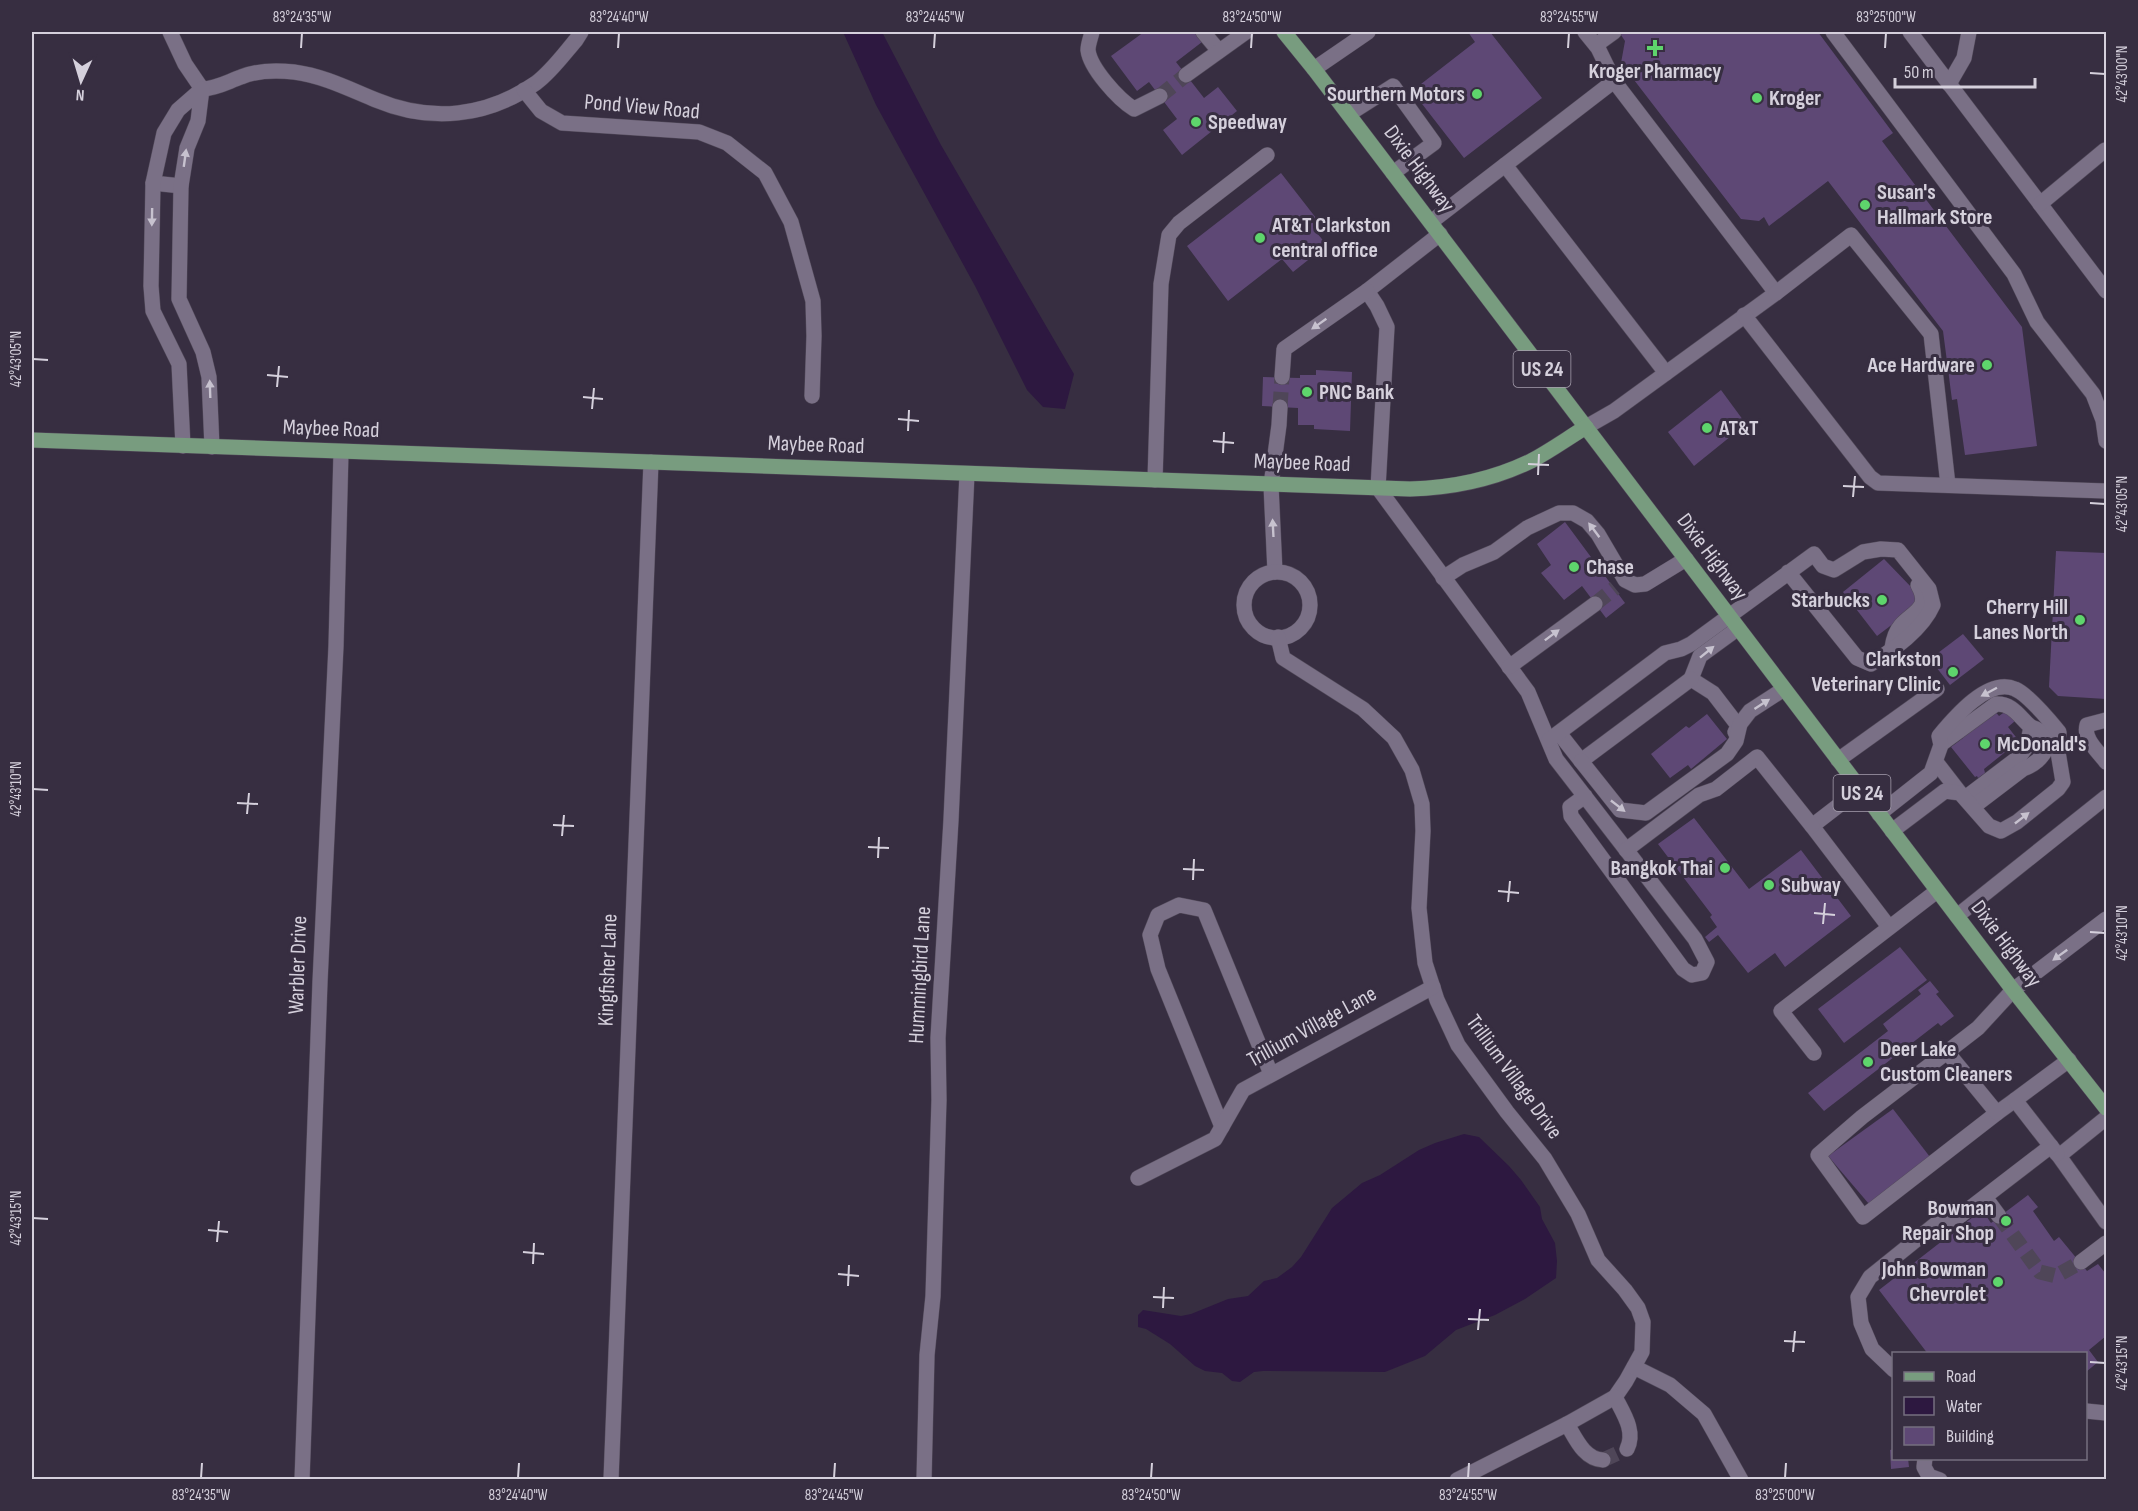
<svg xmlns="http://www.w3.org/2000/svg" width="2138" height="1511" font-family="'Sofia Sans Condensed',sans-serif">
	<rect width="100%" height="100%" fill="#372e41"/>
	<!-- water -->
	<g fill="#2d1840">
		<polygon points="843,32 882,32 941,145 1074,374 1065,409 1043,407 1027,390 975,286 876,105"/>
		<polygon points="1464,1134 1479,1137 1509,1166 1521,1180 1540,1207 1542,1219 1555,1243 1557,1261 1556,1278 1525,1299 1495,1315 1456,1330 1425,1356 1385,1372 1263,1371 1254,1372 1240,1382 1232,1381 1222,1373 1205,1371 1195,1366 1170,1344 1146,1329 1138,1327 1138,1315 1143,1310 1181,1316 1191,1314 1228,1299 1248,1296 1264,1281 1277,1278 1292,1267 1301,1257 1332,1208 1362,1183 1380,1175 1419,1150 1435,1143"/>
	</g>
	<!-- building -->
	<g fill="#5e4875">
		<polygon points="1144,32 1194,32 1202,42 1176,62 1204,98 1218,87 1237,111 1182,155 1163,130 1177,119 1149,82 1137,91 1111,56"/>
		<polygon points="1468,32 1490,32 1542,98 1464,158 1412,91 1475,42"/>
		<polygon points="1619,32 1818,32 1893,133 1882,141 2022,327 2037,446 1965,455 1957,399 1952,400 1943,331 1828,181 1769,226 1764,217 1759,221 1741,219 1621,63 1625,41"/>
		<polygon points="1281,173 1323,227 1316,232 1327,245 1293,272 1282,259 1228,301 1187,246"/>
		<polygon points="1316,370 1352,372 1350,431 1314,429 1314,425 1298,425 1298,408 1262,406 1263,377 1300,378 1300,375 1316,375"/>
		<polygon points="1721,390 1746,424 1694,466 1668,432"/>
		<polygon points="1565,522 1625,603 1606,618 1582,586 1564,600 1541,573 1551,565 1537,544"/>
		<polygon points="2056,551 2106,553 2106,699 2058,696 2049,687"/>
		<polygon points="1884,559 1916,592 1914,608 1877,636 1843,592"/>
		<polygon points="1963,634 1984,659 1950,685 1930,659"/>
		<polygon points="1993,709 1999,716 2006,711 2015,721 2008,727 2019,741 1984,769 1985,773 1978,778 1977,776 1975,777 1951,747 1963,738 1961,735"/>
		<polygon points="1707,714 1727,739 1691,769 1688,765 1670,778 1651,754 1686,726 1689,728"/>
		<polygon points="1694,818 1749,889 1801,850 1851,916 1785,967 1775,953 1748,973 1718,935 1709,942 1705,937 1717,927 1710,917 1712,915 1658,844"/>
		<polygon points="1900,947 1927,980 1844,1043 1818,1009"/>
		<polygon points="1930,981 1939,992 1936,994 1954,1016 1941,1026 1938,1023 1824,1111 1808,1093 1888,1031 1883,1024 1921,994 1918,990"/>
		<polygon points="1893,1109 1930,1157 1869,1204 1828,1156"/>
		<polygon points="2028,1195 2038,1207 2033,1211 2054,1241 2059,1237 2087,1271 2098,1264 2106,1274 2106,1336 2089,1350 2098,1362 2086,1372 2086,1354 1928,1354 1879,1290 1982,1210 1991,1223"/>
		<polygon points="1894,1449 1894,1458 1908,1458 1909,1467 1891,1469 1890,1450"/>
	</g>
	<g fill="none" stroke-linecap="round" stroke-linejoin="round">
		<!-- minor-tunnel -->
		<g stroke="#4f4658" stroke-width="15" stroke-dasharray="15 8" stroke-linecap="butt">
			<polyline points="1160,96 1186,75"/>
			<polyline points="1280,407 1282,377"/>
			<polyline points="1595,604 1615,588"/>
			<polyline points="1999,1216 2040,1272 2056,1276 2081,1262"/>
			<polyline points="1603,1460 1627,1449"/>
		</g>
		<defs>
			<g id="minor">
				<path d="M 170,32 L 185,64 L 202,89 C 218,88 227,82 241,77 C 258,70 276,70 294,72 C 324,76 349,89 376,100 C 431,123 487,117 536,83 C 551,72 564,54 576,40 L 581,32"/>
				<path d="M 1092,32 C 1091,37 1088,44 1088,50 C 1090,68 1118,99 1134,109 L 1160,96"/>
				<polyline points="1203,32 1219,51"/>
				<polyline points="1585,32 1598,48 1614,81 1776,293 1614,411 1586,427"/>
				<polyline points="1833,32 2014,274 2037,322 2093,394 2103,420 2106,441"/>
				<polyline points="1910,32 2106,291"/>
				<polyline points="1596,45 1614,32"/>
				<polyline points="1314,69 1368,32"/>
				<polyline points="1186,75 1246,32"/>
				<polyline points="1949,84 1964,58 1969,32"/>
				<polyline points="524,90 541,111 562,123 699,132 727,143 765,173 791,222 813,301 814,336 812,396"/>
				<polyline points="1349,114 1393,86 1434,143 1393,173"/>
				<polyline points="1505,165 1666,373"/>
				<polyline points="153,183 181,186"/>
				<polyline points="2040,204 2105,150"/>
				<polyline points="1431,222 1614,81"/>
				<polyline points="1440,234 1367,291 1377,306 1387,327 1378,488 1528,692 1556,759 1695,939 1707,962 1702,973 1692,975 1683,969 1571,816 1570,807 1585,796"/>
				<polyline points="1776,293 1851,235 1931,334 1948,485"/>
				<polyline points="1744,315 1870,477 1878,483 2106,491"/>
				<polyline points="1282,377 1284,349 1367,291"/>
				<polyline points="183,446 179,364 153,311 151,286 153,183 164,133 178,110 202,89 198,121 187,148 181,186 179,299 203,352 209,377 212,447"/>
				<polyline points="1155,480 1161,284 1169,235 1179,223 1267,155"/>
				<polyline points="1275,572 1271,485 1279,425 1280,407"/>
				<circle cx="1277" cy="605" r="33"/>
				<polyline points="1443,578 1463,565 1494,552 1527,528 1559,513 1573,513 1587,521 1598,534 1625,580 1635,585 1645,584 1686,559"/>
				<polyline points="1278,637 1283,658 1363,709 1394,738 1412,770 1422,804 1423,831 1419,908 1425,963 1437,1000 1458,1045 1507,1112 1545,1159 1578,1214 1598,1260 1625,1290 1638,1308 1643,1322 1642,1352 1626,1381 1615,1397 1567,1424 1457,1480"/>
				<path d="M 1892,648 C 1893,640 1896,631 1901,625 C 1914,611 1931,608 1918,585"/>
				<polyline points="1509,667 1595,604"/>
				<path d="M 2106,720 L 2087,725 C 2083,739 2098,751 2106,762"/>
				<polyline points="1735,732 1740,724 1736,723 1713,693 1691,679 1700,656 1737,629"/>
				<polyline points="1559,733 1581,761 1691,679"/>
				<path d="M 1549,740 L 1665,653 L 1681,649 L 1691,644 L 1814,554 L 1823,566 L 1834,570 L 1863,552 L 1881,549 L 1898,550 L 1929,589 L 1933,605 C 1922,630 1894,649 1871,664 L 1857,658 L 1788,572"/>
				<path d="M 1944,742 L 1996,704 C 2013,703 2020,718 2031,727 L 2027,746 L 2019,757 L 1965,798"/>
				<polyline points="1838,760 1937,689"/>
				<polyline points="1581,761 1620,810 1646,813 1727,754 1736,741 1740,724 1750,711 1784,689"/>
				<polyline points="1936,762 1960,793"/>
				<polyline points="1860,789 1812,826 1889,927"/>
				<path d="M 1973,807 L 2023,769 C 2044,762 2061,736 2031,727"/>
				<path d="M 1879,814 L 1931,773 L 1941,745 L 1939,736 C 1954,718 1988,677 2015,689 C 2027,694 2050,721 2059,732 L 2058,752 L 2063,782 L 2058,789 L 2017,822 L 2001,831 L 1989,826 L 1960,793 L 1945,791 L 1892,831"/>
				<polyline points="1626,850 1699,795 1716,789 1757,757 1812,826"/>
				<polyline points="1957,916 2106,797"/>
				<polyline points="1947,1052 1862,1117 1818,1155 1863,1217 1997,1113"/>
				<polyline points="1814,1053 1781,1011 1937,891"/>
				<polyline points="2015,1100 1997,1113 1947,1052 1978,1028 2013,990 2106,919"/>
				<polyline points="2106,1118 2059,1156 2106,1222"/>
				<polyline points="1222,1127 1158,969 1150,935 1158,915 1179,905 1204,910 1271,1074"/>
				<polyline points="2057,1154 2015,1100 2069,1060"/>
				<polyline points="1138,1178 1215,1139 1243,1090 1433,987"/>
				<polyline points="1985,1197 1999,1216"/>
				<polyline points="2081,1262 2106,1243"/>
				<polyline points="1634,1367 1670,1385 1704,1414 1741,1480"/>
				<polyline points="1894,1370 1872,1349 1861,1323 1858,1297 1870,1277 1942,1219 1956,1219 2051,1146"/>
				<path d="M 1615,1397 C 1623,1413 1636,1431 1627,1449"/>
				<polyline points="2086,1411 2106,1413"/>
				<path d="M 1567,1424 C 1576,1439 1584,1459 1603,1460"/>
				<polyline points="1925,1458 1924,1467 1929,1476 1940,1480"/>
				<polyline points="302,1480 320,982 336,646 341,452"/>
				<polyline points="611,1480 651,462"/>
				<polyline points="924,1480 927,1355 933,1296 939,1100 938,1038 951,820 967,474"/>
			</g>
			<g id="major">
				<polyline points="1284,32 1314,69 2013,990 2106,1108"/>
				<path d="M 32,440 L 1410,489 C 1451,488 1494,479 1531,461 C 1550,451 1568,438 1586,427"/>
			</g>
		</defs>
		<!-- minor casing -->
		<use href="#minor" stroke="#524a5a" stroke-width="16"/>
		<!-- major casing -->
		<use href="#major" stroke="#524a5a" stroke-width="16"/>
		<!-- minor -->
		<use href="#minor" stroke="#7a7086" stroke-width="15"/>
		<!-- major -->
		<use href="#major" stroke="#789c7f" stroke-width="15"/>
	</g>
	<!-- one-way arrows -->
	<defs><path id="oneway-solid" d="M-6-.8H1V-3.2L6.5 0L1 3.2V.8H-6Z" transform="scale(1.5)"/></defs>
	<g fill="#c7c2cf">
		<use href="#oneway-solid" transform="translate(185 158) rotate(-82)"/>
		<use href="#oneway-solid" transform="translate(152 217) rotate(91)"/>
		<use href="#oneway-solid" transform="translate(1319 324) rotate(145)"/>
		<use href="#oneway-solid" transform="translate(210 389) rotate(-92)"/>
		<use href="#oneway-solid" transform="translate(1273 528) rotate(-93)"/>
		<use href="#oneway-solid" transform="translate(1594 530) rotate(-127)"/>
		<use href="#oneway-solid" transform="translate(1552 635) rotate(-37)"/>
		<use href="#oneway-solid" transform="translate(1707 652) rotate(-39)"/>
		<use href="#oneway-solid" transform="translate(1989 692) rotate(152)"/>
		<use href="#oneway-solid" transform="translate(1762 704) rotate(-33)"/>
		<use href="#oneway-solid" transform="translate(1618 806) rotate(38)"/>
		<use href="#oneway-solid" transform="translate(2022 818) rotate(-38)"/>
		<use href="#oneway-solid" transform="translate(2060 955) rotate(144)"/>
	</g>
	<!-- ticks -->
	<path fill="none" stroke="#d5d0dc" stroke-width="2" d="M 301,48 L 302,33M 618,48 L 619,33M 934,48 L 935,33M 1251,48 L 1252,33M 1568,48 L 1569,33M 1885,48 L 1886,33M 2090,73 L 2105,74M 33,359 L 48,360M 267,375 L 288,377M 277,387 L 279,366M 583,397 L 603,399M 592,409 L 594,388M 898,419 L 919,421M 908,431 L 909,410M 1213,441 L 1234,443M 1223,453 L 1224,432M 1528,464 L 1549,465M 1538,475 L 1539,454M 1843,486 L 1864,487M 1853,497 L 1855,476M 2090,503 L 2105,504M 33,789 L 48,790M 237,803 L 258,804M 247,814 L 249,793M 553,825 L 574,826M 562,836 L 564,815M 868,847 L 889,848M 878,858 L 879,837M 1183,869 L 1204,870M 1193,880 L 1194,859M 1498,891 L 1519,893M 1508,902 L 1510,881M 1814,913 L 1835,915M 1823,924 L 1825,903M 2090,932 L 2105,933M 33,1218 L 48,1219M 208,1230 L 228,1232M 217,1242 L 219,1221M 523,1252 L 544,1254M 533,1264 L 534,1243M 838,1274 L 859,1276M 848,1286 L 849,1265M 1153,1297 L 1174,1298M 1163,1308 L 1164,1287M 1468,1319 L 1489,1320M 1478,1330 L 1480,1309M 1784,1341 L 1805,1342M 1793,1352 L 1795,1331M 2090,1362 L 2105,1363M 201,1478 L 202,1463M 518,1478 L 519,1463M 834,1478 L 835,1463M 1151,1478 L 1152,1463M 1468,1478 L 1469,1463M 1785,1478 L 1786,1463"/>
	<!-- markers -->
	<g fill="#5ed56c" stroke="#372e41" stroke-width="2">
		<path d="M1652 39h6v6h6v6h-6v6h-6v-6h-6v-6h6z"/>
		<circle cx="1477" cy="94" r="6"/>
		<circle cx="1757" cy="98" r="6"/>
		<circle cx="1196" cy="122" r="6"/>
		<circle cx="1865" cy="205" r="6"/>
		<circle cx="1260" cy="238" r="6"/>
		<circle cx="1987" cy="365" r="6"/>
		<circle cx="1307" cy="392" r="6"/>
		<circle cx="1707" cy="428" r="6"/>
		<circle cx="1574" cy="567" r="6"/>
		<circle cx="1882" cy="600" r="6"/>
		<circle cx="2080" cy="620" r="6"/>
		<circle cx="1953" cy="672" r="6"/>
		<circle cx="1985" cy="744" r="6"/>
		<circle cx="1725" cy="868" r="6"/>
		<circle cx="1769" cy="885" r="6"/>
		<circle cx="1868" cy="1062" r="6"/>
		<circle cx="2006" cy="1221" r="6"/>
		<circle cx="1998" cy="1282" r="6"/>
	</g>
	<g text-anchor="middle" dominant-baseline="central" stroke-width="6" stroke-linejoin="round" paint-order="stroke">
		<!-- shield labels -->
		<g fill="#372e41" stroke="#a69fae" stroke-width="1.5">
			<rect x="1513.5" y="351" width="57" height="36" rx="4.5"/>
			<rect x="1833.5" y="775" width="57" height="36" rx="4.5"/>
		</g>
		<g font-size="21" font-weight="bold" fill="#d5d0dc">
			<text x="1542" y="369">US 24</text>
			<text x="1862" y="793">US 24</text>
		</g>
		<!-- poi labels -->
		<g font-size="22" font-weight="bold" fill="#d5d0dc" stroke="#372e41" text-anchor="start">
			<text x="1655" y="71" text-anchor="middle">Kroger Pharmacy</text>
			<text x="1465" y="94" text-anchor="end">Sourthern Motors</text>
			<text x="1769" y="98">Kroger</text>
			<text x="1208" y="122">Speedway</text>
			<text x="1877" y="192">Susan's<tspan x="1877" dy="25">Hallmark Store</tspan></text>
			<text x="1272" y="225">AT&amp;T Clarkston<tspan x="1272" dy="25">central office</tspan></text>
			<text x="1975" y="365" text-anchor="end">Ace Hardware</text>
			<text x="1319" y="392">PNC Bank</text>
			<text x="1719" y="428">AT&amp;T</text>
			<text x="1586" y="567">Chase</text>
			<text x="1870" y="600" text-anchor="end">Starbucks</text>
			<text x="2068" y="607" text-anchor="end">Cherry Hill<tspan x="2068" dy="25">Lanes North</tspan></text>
			<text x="1941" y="659" text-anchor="end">Clarkston<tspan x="1941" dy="25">Veterinary Clinic</tspan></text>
			<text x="1997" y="744">McDonald's</text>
			<text x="1713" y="868" text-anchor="end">Bangkok Thai</text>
			<text x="1781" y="885">Subway</text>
			<text x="1880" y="1049">Deer Lake<tspan x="1880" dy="25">Custom Cleaners</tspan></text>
			<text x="1994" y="1208" text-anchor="end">Bowman<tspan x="1994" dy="25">Repair Shop</tspan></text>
			<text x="1986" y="1269" text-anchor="end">John Bowman<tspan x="1986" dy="25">Chevrolet</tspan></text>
		</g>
		<!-- street labels -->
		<g font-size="22" fill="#d5d0dc" stroke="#372e41">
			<text transform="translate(642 107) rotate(5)">Pond View Road</text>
			<text transform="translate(1419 169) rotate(53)">Dixie Highway</text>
			<text transform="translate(331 429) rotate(2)">Maybee Road</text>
			<text transform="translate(816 445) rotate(2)">Maybee Road</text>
			<text transform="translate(1302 463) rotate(2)">Maybee Road</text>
			<text transform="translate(1712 557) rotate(53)">Dixie Highway</text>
			<text transform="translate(2006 944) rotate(53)">Dixie Highway</text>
			<text transform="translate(298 965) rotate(-88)">Warbler Drive</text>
			<text transform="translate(608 970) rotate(-88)">Kingfisher Lane</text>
			<text transform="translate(920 975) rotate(-87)">Hummingbird Lane</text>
			<text transform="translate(1312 1027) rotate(-29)">Trillium Village Lane</text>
			<text transform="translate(1514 1077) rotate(54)">Trillium Village Drive</text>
		</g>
	</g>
	<!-- border -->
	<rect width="2138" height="1511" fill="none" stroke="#372e41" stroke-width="66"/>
	<!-- legend -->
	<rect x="1892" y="1352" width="195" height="108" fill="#372e41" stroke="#766f7f" stroke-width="1.5"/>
	<rect x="1904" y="1372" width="30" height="9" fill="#789c7f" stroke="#766f7f" stroke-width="1.5"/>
	<text x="1946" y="1382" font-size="18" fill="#d5d0dc">Road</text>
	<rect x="1904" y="1397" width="30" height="18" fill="#2d1840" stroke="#766f7f" stroke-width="1.5"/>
	<text x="1946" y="1412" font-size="18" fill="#d5d0dc">Water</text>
	<rect x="1904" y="1427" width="30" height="18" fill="#5e4875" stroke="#766f7f" stroke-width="1.5"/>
	<text x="1946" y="1442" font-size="18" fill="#d5d0dc">Building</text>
	<!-- north arrow -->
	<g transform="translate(81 81) rotate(184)" stroke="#372e41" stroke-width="4.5" paint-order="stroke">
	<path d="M0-4.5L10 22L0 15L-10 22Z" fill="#d5d0dc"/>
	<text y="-9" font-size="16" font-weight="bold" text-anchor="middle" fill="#d5d0dc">N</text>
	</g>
	<!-- scale -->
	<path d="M1895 78v9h140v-9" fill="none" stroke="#d5d0dc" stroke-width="3"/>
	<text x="1904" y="78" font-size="18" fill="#d5d0dc" stroke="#372e41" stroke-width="4.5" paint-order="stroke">50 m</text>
	<rect x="33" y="33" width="2072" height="1445" fill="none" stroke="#d5d0dc" stroke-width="2"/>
	<g font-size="15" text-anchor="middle" fill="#d5d0dc">
		<text x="302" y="22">83°24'35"W</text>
		<text x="619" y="22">83°24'40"W</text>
		<text x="935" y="22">83°24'45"W</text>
		<text x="1252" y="22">83°24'50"W</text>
		<text x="1569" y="22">83°24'55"W</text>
		<text x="1886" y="22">83°25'00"W</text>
		<text transform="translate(2122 74) rotate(-90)" y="5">42°43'00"N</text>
		<text transform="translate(16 359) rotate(-90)" y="5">42°43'05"N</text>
		<text transform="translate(2122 504) rotate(-90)" y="5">42°43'05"N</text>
		<text transform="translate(16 789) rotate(-90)" y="5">42°43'10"N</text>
		<text transform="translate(2122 933) rotate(-90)" y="5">42°43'10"N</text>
		<text transform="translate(16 1218) rotate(-90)" y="5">42°43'15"N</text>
		<text transform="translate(2122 1363) rotate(-90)" y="5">42°43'15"N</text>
		<text x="201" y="1500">83°24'35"W</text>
		<text x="518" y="1500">83°24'40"W</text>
		<text x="834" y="1500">83°24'45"W</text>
		<text x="1151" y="1500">83°24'50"W</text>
		<text x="1468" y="1500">83°24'55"W</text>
		<text x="1785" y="1500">83°25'00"W</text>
	</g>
</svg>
